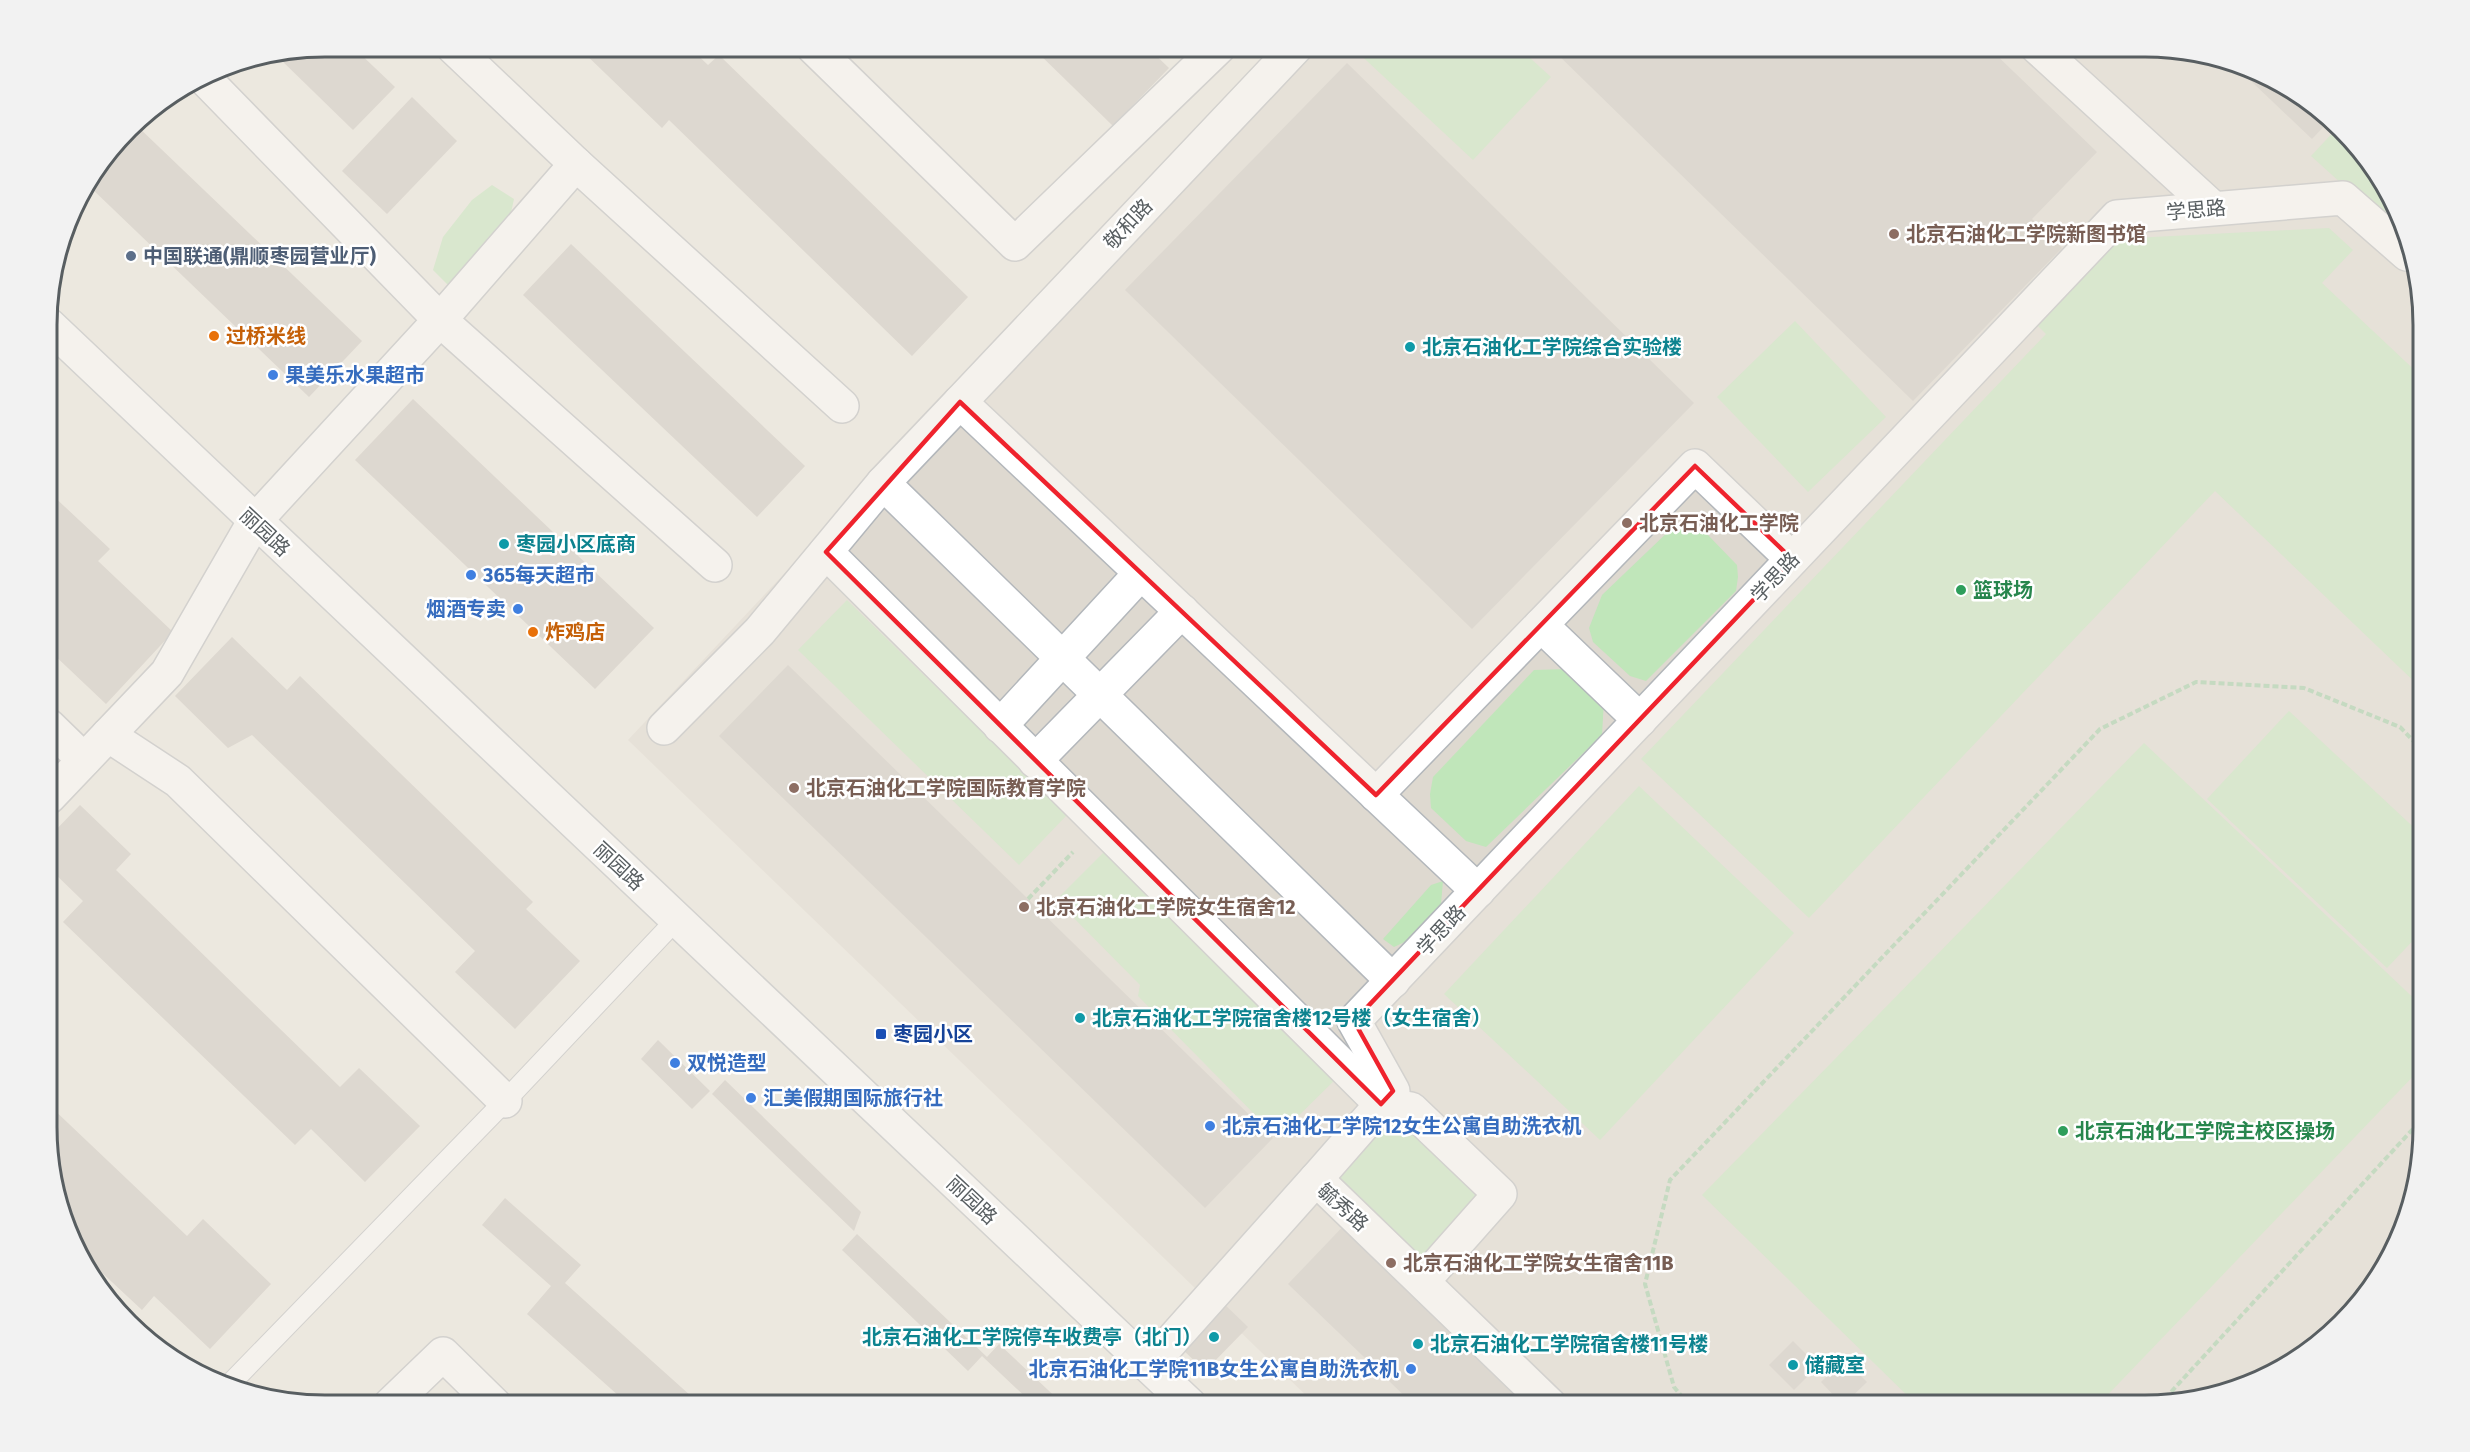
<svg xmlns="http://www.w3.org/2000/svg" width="2470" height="1452" font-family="'Fira Sans','Noto Sans SC',sans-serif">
	<rect width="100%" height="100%" fill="#ece8df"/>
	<!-- education -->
	<polygon fill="#ded9d0" points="1279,47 2146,47 2218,56 2285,84 2342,128 2386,185 2423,306 2423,1145 2386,1267 2342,1324 2285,1368 2163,1405 1316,1405 628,740"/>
	<!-- green -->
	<g fill="#c0e6ba">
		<polygon points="1352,47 1518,47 1551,77 1473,160"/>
		<polygon points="2339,126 2386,185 2402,238 2311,156"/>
		<polygon points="492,185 514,199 508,226 449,286 433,270 443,237 472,200"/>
		<polygon points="2329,228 2353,250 2322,283 2423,378 2423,690 2215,491 1809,918 1641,759 2046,334 2034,322 2114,239"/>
		<polygon points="1795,321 1886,417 1808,492 1717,397"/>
		<polygon points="1672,528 1705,532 1737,565 1738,577 1736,591 1646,681 1630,676 1593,642 1589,628 1602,595"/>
		<polygon points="847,600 1067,815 1019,865 798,650"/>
		<polygon points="1568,669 1604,700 1602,735 1486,847 1466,841 1431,808 1430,794 1433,777 1534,670"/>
		<polygon points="2289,711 2423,836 2423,930 2387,968 2207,799"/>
		<polygon points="2144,743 2423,1007 2423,1066 2098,1405 1917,1405 1702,1195"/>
		<polygon points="1639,786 1794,933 1600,1140 1444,994"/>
		<polygon points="1119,837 1347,1068 1277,1137 1138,996 1140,985 1056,900"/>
		<polygon points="1443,881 1441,904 1409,940 1394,947 1383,939 1431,885"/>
		<polygon points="1387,1125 1408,1125 1486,1199 1433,1255 1412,1261 1338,1192 1340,1178"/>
	</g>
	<!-- building -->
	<g fill="#c9c5bf">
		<polygon points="325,47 353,47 395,87 353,130 277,56"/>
		<polygon points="578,47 689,47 708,65 719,55 968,297 912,356 669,120 662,128"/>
		<polygon points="1032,47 1147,47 1169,68 1113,126"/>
		<polygon points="1550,47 1988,47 2097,152 2032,219 2062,248 1913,401"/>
		<polygon points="2231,62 2285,84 2331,119 2312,139"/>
		<polygon points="1347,63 1694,403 1472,629 1125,290"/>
		<polygon points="412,97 457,141 387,214 342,171"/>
		<polygon points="135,124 362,341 309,397 88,185"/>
		<polygon points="571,244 805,466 757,517 523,295"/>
		<polygon points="413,399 654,628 595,689 355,460"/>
		<polygon points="49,492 110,549 98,561 173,632 106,704 49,650"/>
		<polygon points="232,637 287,690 300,676 533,902 526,909 580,961 515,1029 455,972 475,951 252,735 228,748 175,696"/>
		<polygon points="788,665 1273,1138 1205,1208 719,736"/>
		<polygon points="80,805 131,854 116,870 340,1087 359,1068 420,1126 365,1182 311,1129 295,1145 63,922 83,901 49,868 49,837"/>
		<polygon points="658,1040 710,1091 692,1109 641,1059"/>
		<polygon points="725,1080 861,1212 854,1231 712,1094"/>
		<polygon points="49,1105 187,1236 203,1219 271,1284 210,1349 154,1296 142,1310 83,1255 49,1163"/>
		<polygon points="505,1198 581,1265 565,1283 701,1405 629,1405 527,1314 551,1286 482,1225"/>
		<polygon points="1352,1217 1547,1405 1414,1405 1288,1284"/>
		<polygon points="857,1234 987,1357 999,1344 1064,1405 1034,1405 982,1356 968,1371 842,1250"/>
		<polygon points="2387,1263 2342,1324 2295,1360 2294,1359"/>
		<polygon points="1222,1302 1248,1327 1205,1371 1179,1346"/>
		<polygon points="1793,1341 1818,1366 1794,1390 1769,1365"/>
		<polygon points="1844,1359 1867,1382 1843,1405 1821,1382"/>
	</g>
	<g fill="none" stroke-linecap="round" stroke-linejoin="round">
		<defs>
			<polyline id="lane" points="228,1386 505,1101 676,920"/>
			<g id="street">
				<polyline points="453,47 576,164"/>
				<polyline points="813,47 1015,244 1219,47"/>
				<polyline points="2037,47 2213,208"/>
				<polyline points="960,402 1296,47"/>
				<polyline points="826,552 1381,1104 1411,1109 1500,1194 1423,1281"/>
				<polyline points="715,565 440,320 576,164 842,406"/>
				<polyline points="1541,625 1640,720"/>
				<polyline points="49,726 84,760"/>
				<polyline points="1000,726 1141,573"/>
				<polyline points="664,728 760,631 883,483"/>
				<polyline points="108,735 178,781 505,1101"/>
				<polyline points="1035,761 1182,611"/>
				<polyline points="1376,795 1695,466 1792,559"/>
				<polyline points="49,797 167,673 254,522 440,320 203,77"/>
				<polyline points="1393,981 883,483 960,402 1478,891"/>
				<polyline points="1316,1179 1393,1091 1354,1021 2117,217 2343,198 2407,254"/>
				<polyline points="1149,1366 1316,1179 1550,1405"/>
				<polyline points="390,1405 443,1354 495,1405"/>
			</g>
			<polyline id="secondary" points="49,325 1190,1405"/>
		</defs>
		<!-- lane casing -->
		<use href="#lane" stroke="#b3b7bb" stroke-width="22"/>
		<!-- street casing -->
		<use href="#street" stroke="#b3b7bb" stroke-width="36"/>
		<!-- secondary casing -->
		<use href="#secondary" stroke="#b3b8bd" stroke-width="36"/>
		<!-- path -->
		<g stroke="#95c99d" stroke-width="4" stroke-dasharray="6 3" stroke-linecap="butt">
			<polyline points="1028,899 1073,852"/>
			<polyline points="1689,1405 1674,1387 1645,1284 1670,1180 2100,729 2196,682 2304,688 2400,727 2423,751"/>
			<polyline points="2159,1405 2423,1118"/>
		</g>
		<!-- lane -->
		<use href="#lane" stroke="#fff" stroke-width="20"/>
		<!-- street -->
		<use href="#street" stroke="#fff" stroke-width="33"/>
		<!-- secondary -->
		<use href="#secondary" stroke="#fff" stroke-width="33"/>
	</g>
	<!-- marked area -->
	<path d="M0 0H2470V1452H0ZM 960,402 L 1376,795 L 1695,466 L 1792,559 L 1354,1021 L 1393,1091 L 1381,1104 L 826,552 Z" fill="#ece8df" fill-opacity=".55" fill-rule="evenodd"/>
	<path fill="none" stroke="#ef232d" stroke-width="4.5" stroke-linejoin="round" d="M 960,402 L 1376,795 L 1695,466 L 1792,559 L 1354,1021 L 1393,1091 L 1381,1104 L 826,552 Z"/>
	<!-- markers -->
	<g fill="#8d6e63" stroke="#fff" stroke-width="2">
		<circle cx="1894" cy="234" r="6"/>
		<circle cx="1627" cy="523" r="6"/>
		<circle cx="794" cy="788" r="6"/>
		<circle cx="1024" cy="907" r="6"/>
		<circle cx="1391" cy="1263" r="6"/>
	</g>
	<circle fill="#5c6f8a" stroke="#fff" stroke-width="2" cx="131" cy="256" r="6"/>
	<g fill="#e8710a" stroke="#fff" stroke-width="2">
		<circle cx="214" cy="336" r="6"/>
		<circle cx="533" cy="632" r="6"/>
	</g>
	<g fill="#0f9aa8" stroke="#fff" stroke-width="2">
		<circle cx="1410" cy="347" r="6"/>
		<circle cx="504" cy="544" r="6"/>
		<circle cx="1080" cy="1018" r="6"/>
		<circle cx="1214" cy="1337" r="6"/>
		<circle cx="1418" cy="1344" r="6"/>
		<circle cx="1793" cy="1365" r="6"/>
	</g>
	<g fill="#3f7fe0" stroke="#fff" stroke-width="2">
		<circle cx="273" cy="375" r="6"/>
		<circle cx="471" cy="575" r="6"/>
		<circle cx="518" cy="609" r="6"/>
		<circle cx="675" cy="1063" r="6"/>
		<circle cx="751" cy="1098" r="6"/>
		<circle cx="1210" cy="1126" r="6"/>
		<circle cx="1411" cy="1369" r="6"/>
	</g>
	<g fill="#2e9e5b" stroke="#fff" stroke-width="2">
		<circle cx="1961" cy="590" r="6"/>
		<circle cx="2063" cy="1131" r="6"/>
	</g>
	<rect fill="#1a4fb4" stroke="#fff" stroke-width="2" x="875" y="1028" width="12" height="12" rx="3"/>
	<g text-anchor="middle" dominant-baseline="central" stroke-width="5" stroke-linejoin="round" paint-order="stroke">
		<!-- street labels -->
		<g font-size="20" fill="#585e61" stroke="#fff">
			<text transform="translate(2196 210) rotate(-5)">学思路</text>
			<text transform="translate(1128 224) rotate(-47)">敬和路</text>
			<text transform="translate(265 532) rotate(43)">丽园路</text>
			<text transform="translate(1775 577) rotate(-47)">学思路</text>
			<text transform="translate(619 866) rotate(43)">丽园路</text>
			<text transform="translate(1441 930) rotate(-47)">学思路</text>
			<text transform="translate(972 1200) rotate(43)">丽园路</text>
			<text transform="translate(1343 1207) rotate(42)">毓秀路</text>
		</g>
		<!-- education labels -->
		<g font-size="20" font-weight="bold" fill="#785e54" stroke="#fff" text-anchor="start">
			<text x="1906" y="234">北京石油化工学院新图书馆</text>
			<text x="1639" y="523">北京石油化工学院</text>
			<text x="806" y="788">北京石油化工学院国际教育学院</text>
			<text x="1036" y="907">北京石油化工学院女生宿舍12</text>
			<text x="1403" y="1263">北京石油化工学院女生宿舍11B</text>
		</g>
		<!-- service labels -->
		<g font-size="20" font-weight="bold" fill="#4e5e75" stroke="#fff" text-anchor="start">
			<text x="143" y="256">中国联通(鼎顺枣园营业厅)</text>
		</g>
		<!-- food labels -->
		<g font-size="20" font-weight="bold" fill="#c56008" stroke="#fff" text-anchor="start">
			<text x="226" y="336">过桥米线</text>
			<text x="545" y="632">炸鸡店</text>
		</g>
		<!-- culture labels -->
		<g font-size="20" font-weight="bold" fill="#0d838f" stroke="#fff" text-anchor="start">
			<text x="1422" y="347">北京石油化工学院综合实验楼</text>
			<text x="516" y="544">枣园小区底商</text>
			<text x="1092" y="1018">北京石油化工学院宿舍楼12号楼（女生宿舍）</text>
			<text x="1202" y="1337" text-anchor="end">北京石油化工学院停车收费亭（北门）</text>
			<text x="1430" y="1344">北京石油化工学院宿舍楼11号楼</text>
			<text x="1805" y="1365">储藏室</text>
		</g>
		<!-- shop labels -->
		<g font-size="20" font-weight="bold" fill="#366cbe" stroke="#fff" text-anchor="start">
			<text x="285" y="375">果美乐水果超市</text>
			<text x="483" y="575">365每天超市</text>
			<text x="506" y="609" text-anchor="end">烟酒专卖</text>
			<text x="687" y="1063">双悦造型</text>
			<text x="763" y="1098">汇美假期国际旅行社</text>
			<text x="1222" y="1126">北京石油化工学院12女生公寓自助洗衣机</text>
			<text x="1399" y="1369" text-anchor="end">北京石油化工学院11B女生公寓自助洗衣机</text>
		</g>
		<!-- leisure labels -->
		<g font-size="20" font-weight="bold" fill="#27864d" stroke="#fff" text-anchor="start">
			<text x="1973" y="590">篮球场</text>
			<text x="2075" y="1131">北京石油化工学院主校区操场</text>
		</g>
		<!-- transit labels -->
		<g font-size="20" font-weight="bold" fill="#164399" stroke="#fff" text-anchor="start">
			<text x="893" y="1034">枣园小区</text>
		</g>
	</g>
	<!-- crop -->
	<path d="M0 0H2470V1452H0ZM325 57H2145A268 268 0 0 1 2413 325V1127A268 268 0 0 1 2145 1395H325A268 268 0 0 1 57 1127V325A268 268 0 0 1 325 57Z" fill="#f2f2f2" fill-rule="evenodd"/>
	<path fill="none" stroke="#585e61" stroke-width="3" d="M325 57H2145A268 268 0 0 1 2413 325V1127A268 268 0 0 1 2145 1395H325A268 268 0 0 1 57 1127V325A268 268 0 0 1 325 57Z"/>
</svg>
